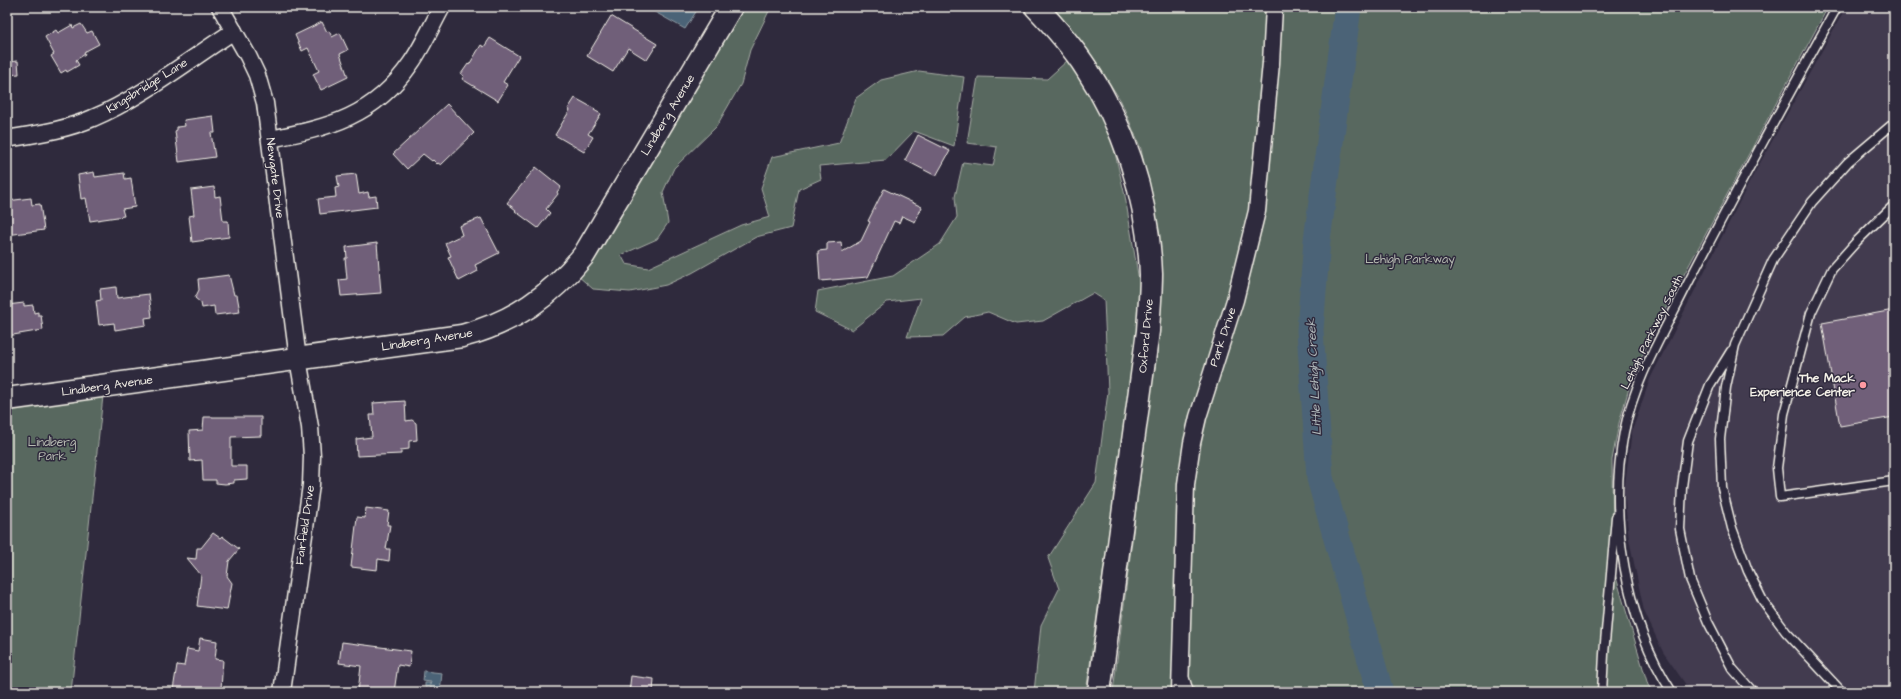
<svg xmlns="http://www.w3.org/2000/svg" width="1901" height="699" font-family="'Architects Daughter',sans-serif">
	<rect width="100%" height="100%" fill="#2f2a3d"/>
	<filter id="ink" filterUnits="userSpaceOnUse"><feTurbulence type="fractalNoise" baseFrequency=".025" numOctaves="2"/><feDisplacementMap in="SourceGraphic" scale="8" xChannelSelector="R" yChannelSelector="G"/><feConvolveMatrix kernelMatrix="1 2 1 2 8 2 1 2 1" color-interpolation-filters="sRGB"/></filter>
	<g filter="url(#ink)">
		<!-- built -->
		<polygon fill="#423a4f" points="1846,7 1894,7 1894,692 1691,692 1663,652 1644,611 1629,539 1624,492 1632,431 1650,379 1749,183"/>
		<!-- green -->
		<g fill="#58685f" stroke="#a6aca4">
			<polygon points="739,7 771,7 750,50 741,84 716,127 674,168 663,192 668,223 657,239 621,255 626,264 648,268 741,225 770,217 761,188 772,157 839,143 856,98 881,80 919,71 964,77 954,146 914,131 886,160 819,166 821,179 799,189 791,228 756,237 692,273 666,285 630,292 593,289 578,276"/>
			<polygon points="1053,7 1828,7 1652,334 1631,381 1619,423 1612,460 1613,567 1648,685 1653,692 1113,692 1154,366 1158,277 1151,200 1141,149 1121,101 1088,50"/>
			<polygon points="1068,60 1091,96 1111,136 1125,196 1141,293 1136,345 1086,692 1034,692 1041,625 1059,589 1048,558 1096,483 1108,392 1104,300 1093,293 1043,321 1016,324 988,312 965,317 943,336 907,337 921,298 887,302 852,330 815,312 818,291 893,276 940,244 957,217 955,197 963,162 993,166 997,147 967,143 978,77 1047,79"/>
			<polygon points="103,396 71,692 7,692 7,409"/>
		</g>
		<!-- water -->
		<g fill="#4c6477" stroke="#8f9ca4">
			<polygon points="646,7 699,7 685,29"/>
			<polygon points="424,671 442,673 440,692 430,692 431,686 425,687 425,683 430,683 430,685 431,682 423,681"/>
		</g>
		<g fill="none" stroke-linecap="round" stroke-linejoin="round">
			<!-- river -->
			<polyline stroke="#4c6477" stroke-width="27" points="1348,7 1317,240 1310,330 1320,478 1380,692"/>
		</g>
		<!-- building -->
		<g fill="#705e79" stroke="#f4f1e8">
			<polygon points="611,16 657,44 647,60 628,48 613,72 587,56"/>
			<polygon points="322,22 327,32 329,31 332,37 340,33 348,50 340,54 348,77 321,90 313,74 319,71 308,48 302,51 295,35"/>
			<polygon points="81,24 87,33 92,31 99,44 84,52 85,54 76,60 79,65 67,72 66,70 61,73 51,56 54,54 45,37 56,30 58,33 72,25 73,28"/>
			<polygon points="490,38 519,56 503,82 508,85 498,101 462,79 464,76 461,74 468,64 469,65 481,45 484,47"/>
			<polygon points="18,61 19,74 7,75 7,62"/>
			<polygon points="575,98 595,109 594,110 601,114 588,134 593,137 584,152 555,135 570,110 568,109"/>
			<polygon points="447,104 474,133 441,165 438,163 437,164 433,160 432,161 423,154 407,169 393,154"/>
			<polygon points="213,116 215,133 211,133 215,157 179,162 175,131 177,130 177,127 185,126 184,120"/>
			<polygon points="918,135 950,151 936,176 905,160"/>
			<polygon points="536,167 561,187 557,192 558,194 546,209 550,213 538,228 515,211 516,210 507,203"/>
			<polygon points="94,172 95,177 124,173 125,179 131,178 135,207 122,209 124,216 90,221 86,198 81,199 78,175"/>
			<polygon points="356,174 359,194 368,192 369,197 376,196 377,207 320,214 318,199 336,197 335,188 339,187 337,176"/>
			<polygon points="214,187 215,197 220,196 223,221 228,221 229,237 192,242 189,216 194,215 191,190"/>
			<polygon points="884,189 922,207 915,222 902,216 899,223 894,221 868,277 820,281 818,251 827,250 827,243 841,242 842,252 861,241 870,222 868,221"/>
			<polygon points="31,198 32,205 40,204 44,230 7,235 7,201"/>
			<polygon points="481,218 499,253 475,265 478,271 459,281 448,257 451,256 445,243 462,235 459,226"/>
			<polygon points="377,243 381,293 341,296 339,280 347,279 345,258 347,258 346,247"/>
			<polygon points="229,275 234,295 237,295 240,312 215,315 214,306 202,308 201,303 195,298 199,290 198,279"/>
			<polygon points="116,287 117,298 149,294 152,317 145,318 146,325 115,330 114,323 99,325 96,301 101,300 100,289"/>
			<polygon points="24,303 24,306 33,305 34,313 38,312 38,315 41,315 43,330 7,336 7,305"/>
			<polygon points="1894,310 1894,417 1840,426 1822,323"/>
			<polygon points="405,401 406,421 412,420 416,423 417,440 409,441 409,449 401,450 401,454 357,456 356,439 372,437 370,415 374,415 373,403"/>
			<polygon points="204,417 261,417 261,436 231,437 231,466 247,466 247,479 234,480 234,483 225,484 216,483 216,480 203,480 202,460 190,461 189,431 203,430"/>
			<polygon points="366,508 389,511 387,525 390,525 386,549 390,549 389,561 378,559 377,570 351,567 357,517 365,518"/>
			<polygon points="213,533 220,538 222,536 239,549 229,561 227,576 232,583 227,610 197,606 201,575 187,558 196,559 197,548 201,548"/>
			<polygon points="200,638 217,641 215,659 223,660 221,689 219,689 218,692 177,692 173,690 177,665 184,666 187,649 198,651"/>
			<polygon points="342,642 411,651 409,667 398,665 394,692 358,692 361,666 339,663"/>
			<polygon points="631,676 654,679 653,692 629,692"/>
		</g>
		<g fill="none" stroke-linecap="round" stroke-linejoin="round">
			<defs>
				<g id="lane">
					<polyline points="1894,205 1857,241 1832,269 1811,313 1784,414 1777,468 1780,497 1894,481"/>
					<polyline points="1731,351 1710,385 1688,441 1682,487 1680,529 1690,579 1708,622 1732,668 1753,692"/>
					<polyline points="1185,679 1189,692"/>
					<polyline points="1602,692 1604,654 1616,517"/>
					<path d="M 1672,692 C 1625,621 1608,515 1624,432 C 1634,382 1661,337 1684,291 C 1733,195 1785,101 1837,7"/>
					<polyline points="1842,692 1786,632 1763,601 1748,571 1732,528 1722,488 1720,439 1726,387 1735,345 1773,260 1812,202 1848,162 1894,123"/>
				</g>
				<g id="street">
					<polyline points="220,7 248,56 257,75 265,103 298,359 310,427 312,456 311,485 282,692"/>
					<path d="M 7,139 C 36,134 66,130 93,118 C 141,98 190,59 234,31"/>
					<path d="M 270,139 C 330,127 374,117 411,63 C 423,46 432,25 442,7"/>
					<polyline points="1180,692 1186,484 1192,443 1198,417 1235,300 1257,211 1271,63 1274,7"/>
				</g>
				<g id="secondary">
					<path d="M 1036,7 C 1054,26 1072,46 1086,68 C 1126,129 1148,200 1151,274 C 1151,293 1149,312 1148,331 L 1099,692"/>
					<path d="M 7,399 L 462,336 C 514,322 550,297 584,255 L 731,7"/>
				</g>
			</defs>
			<!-- lane casing -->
			<use href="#lane" stroke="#f4f1e8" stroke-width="11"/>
			<!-- street casing -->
			<use href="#street" stroke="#f4f1e8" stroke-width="19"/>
			<!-- secondary casing -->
			<use href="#secondary" stroke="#f4f1e8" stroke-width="25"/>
			<!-- lane -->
			<use href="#lane" stroke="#2f2a3d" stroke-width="8"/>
			<!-- street -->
			<use href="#street" stroke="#2f2a3d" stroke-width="16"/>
			<!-- secondary -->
			<use href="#secondary" stroke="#2f2a3d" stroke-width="22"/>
		</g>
	</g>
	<!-- markers -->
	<circle fill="#ff9aa2" stroke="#2f2a3d" stroke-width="1.5" cx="1863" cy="385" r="4"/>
	<g text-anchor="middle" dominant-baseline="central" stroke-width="3" stroke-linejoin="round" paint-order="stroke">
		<!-- street labels -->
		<g font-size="12" fill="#f4f1e8" stroke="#2f2a3d">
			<text transform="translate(147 86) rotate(-32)">Kingsbridge Lane</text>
			<text transform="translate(668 115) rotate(-59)">Lindberg Avenue</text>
			<text transform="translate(275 178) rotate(83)">Newgate Drive</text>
			<text transform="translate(1652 332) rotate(-64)">Lehigh Parkway South</text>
			<text transform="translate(1146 336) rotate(-85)">Oxford Drive</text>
			<text transform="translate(1223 337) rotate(-72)">Park Drive</text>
			<text transform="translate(427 340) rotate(-9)">Lindberg Avenue</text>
			<text transform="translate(107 386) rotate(-8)">Lindberg Avenue</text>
			<text transform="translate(305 525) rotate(-82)">Fairfield Drive</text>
		</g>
		<!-- park labels -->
		<g font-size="12" fill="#b6bab1" stroke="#2f2a3d">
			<text x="1410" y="259">Lehigh Parkway</text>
			<text x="52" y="442">Lindberg<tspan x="52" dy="14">Park</tspan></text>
		</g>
		<!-- poi labels -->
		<g font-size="12" font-weight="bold" fill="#f4f1e8" stroke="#2f2a3d" text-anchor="end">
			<text x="1855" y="378">The Mack<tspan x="1855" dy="14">Experience Center</tspan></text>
		</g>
		<!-- water labels -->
		<g font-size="13" font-style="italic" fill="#b1b9bb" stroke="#2f2a3d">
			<text transform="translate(1314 377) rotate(-93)">Little Lehigh Creek</text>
		</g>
	</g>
	<!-- margin -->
	<rect width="1901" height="699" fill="none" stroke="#2f2a3d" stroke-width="24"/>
	<rect x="12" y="12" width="1877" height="675" fill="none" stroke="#f4f1e8" stroke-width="1.5" filter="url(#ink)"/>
</svg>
